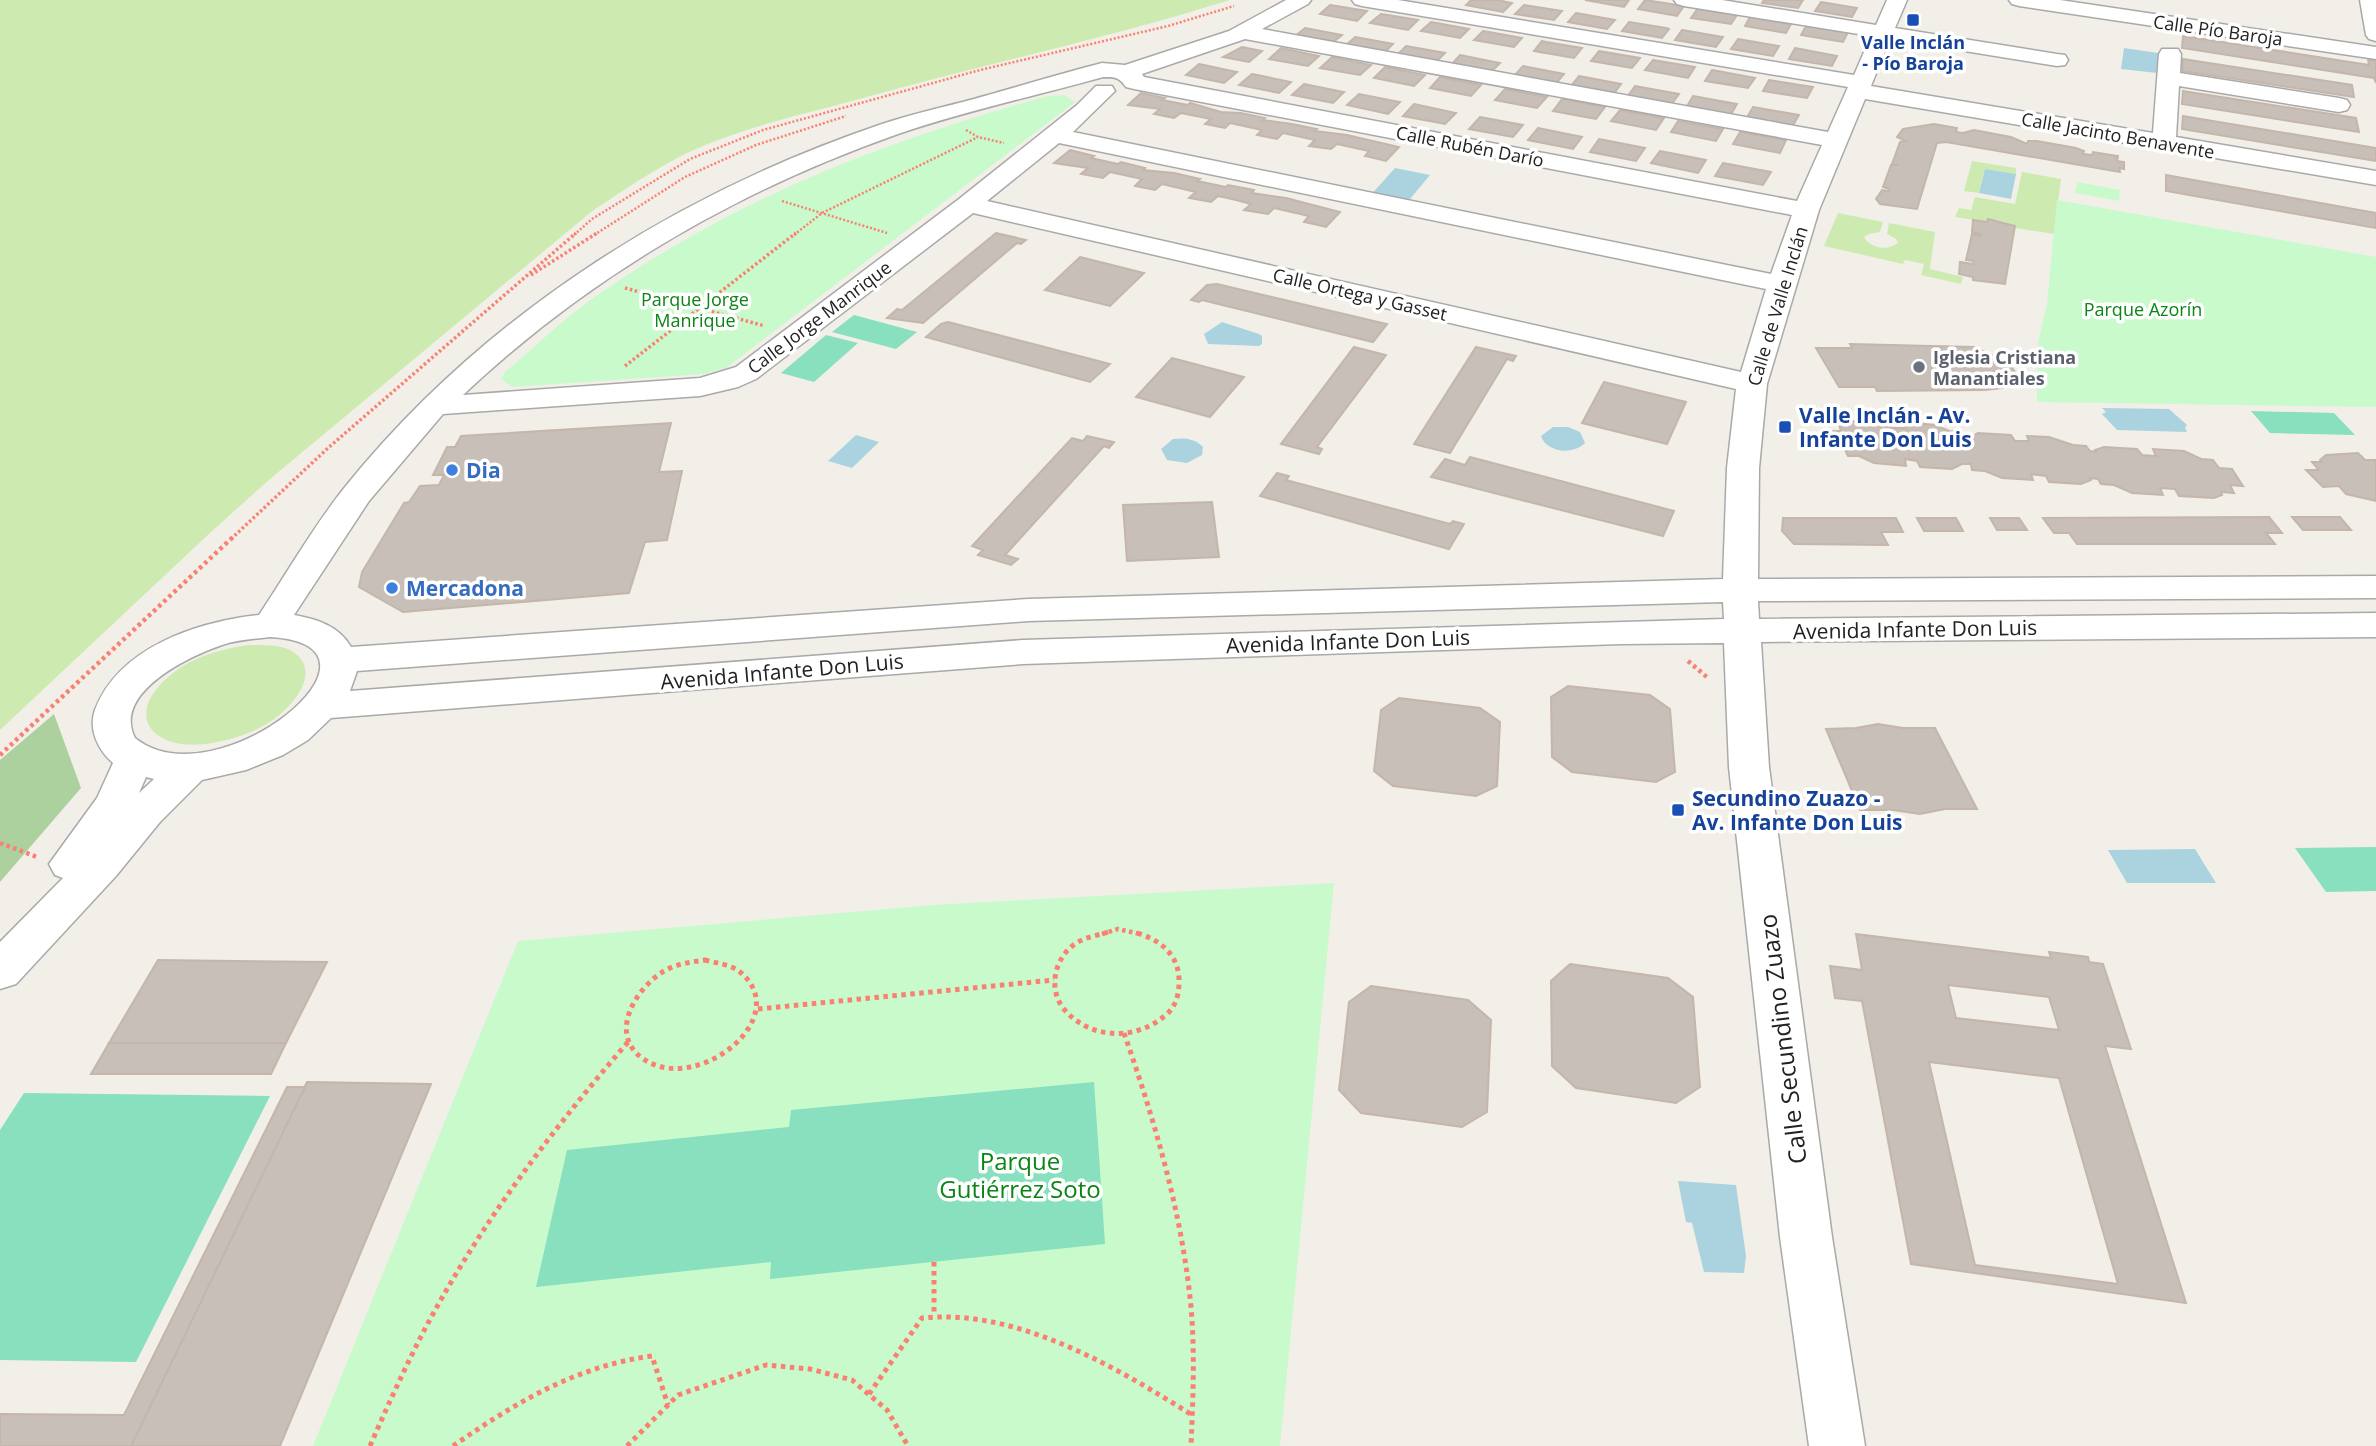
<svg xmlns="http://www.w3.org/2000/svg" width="2376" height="1446" font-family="'Open Sans',sans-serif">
	<rect width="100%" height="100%" fill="#f2efe9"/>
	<!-- grass -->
	<g fill="#cdebb0">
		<path d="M 0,0 L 1230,0 C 1105,39 977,66 852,101 C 796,116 737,129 685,154 C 652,171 622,191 591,212 L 270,479 L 211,532 L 0,730 Z"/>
		<polygon points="1972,161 2016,168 2016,174 1985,169 1979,193 1964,191"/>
		<polygon points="2022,172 2061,179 2054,234 2015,228 2005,222 1988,219 1987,222 1955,217 1959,208 1971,210 1975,197 2015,204"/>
		<path d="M 1838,213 L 1883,222 L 1880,232 L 1869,234 L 1864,237 C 1871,249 1888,251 1898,243 L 1896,239 L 1887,234 L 1889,223 L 1935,232 L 1930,269 L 1963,277 L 1961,284 L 1921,275 L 1924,264 L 1905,260 L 1903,264 L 1824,246 Z"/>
		<path d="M 248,645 C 261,645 277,644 290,650 C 325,669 293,707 271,721 C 252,734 228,741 206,744 C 148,750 123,712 173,673 C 195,656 221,649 248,645 Z"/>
	</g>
	<!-- forest -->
	<polygon fill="#add19e" points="54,714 81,788 0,882 0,760"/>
	<!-- park -->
	<g fill="#c8facc">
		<path d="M 1064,95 L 1075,102 L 726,368 L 703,374 L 512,387 L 501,379 L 505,372 C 535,347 563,319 595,297 C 735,198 884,141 1048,96 Z"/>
		<polygon points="2077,182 2120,190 2119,201 2075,193"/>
		<polygon points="2057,200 2376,257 2376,407 2037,402 2037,348 2047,304"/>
		<polygon points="1334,883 1280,1446 313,1446 518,941 933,905"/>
	</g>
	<!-- pitch -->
	<g fill="#88e0be">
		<polygon points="854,315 917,332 896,349 832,332"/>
		<polygon points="826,335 858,343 814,382 781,373"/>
		<polygon points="2251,411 2334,413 2355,435 2270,433"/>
		<polygon points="2376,847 2376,891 2326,892 2295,848"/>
		<polygon points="1094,1082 1105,1244 770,1279 771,1262 536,1287 567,1150 789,1127 791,1110"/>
		<polygon points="24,1093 270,1096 136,1362 0,1360 0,1130"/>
	</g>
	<!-- water -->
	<g fill="#aad3df">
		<polygon points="2124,48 2158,53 2157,73 2121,69"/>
		<polygon points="1395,168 1430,175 1405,205 1369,197"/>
		<polygon points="1985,169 2016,174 2011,199 1979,193"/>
		<polygon points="1222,322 1259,334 1262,336 1262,344 1259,346 1208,344 1204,334"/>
		<polygon points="2102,408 2169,409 2187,425 2185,428 2187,432 2117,430 2102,414 2106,412"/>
		<path d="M 1553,427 L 1568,427 L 1580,432 L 1585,443 C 1573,455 1547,453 1541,436 Z"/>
		<polygon points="856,435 879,442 852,468 828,461"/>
		<path d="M 1173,439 C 1184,438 1194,438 1203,447 L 1202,455 L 1187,463 L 1167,460 L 1161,449 Z"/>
		<polygon points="2195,849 2216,883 2127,883 2108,850"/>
		<polygon points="1678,1181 1736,1185 1746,1256 1744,1273 1704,1272 1692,1223 1686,1222"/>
	</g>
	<!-- building -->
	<g fill="#c7bfb8" stroke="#c4b6ab" stroke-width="2" fill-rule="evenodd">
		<polygon points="1471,0 1497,0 1512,3 1503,12 1466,5"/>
		<polygon points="1585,0 1629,0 1624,7"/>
		<polygon points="1645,0 1684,6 1677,16 1638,9"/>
		<polygon points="1764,0 1803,0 1798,8 1762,3"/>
		<polygon points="1821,2 1857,8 1852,17 1815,11"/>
		<polygon points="1330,5 1367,11 1357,21 1320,14"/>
		<polygon points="1524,5 1562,11 1554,20 1515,14"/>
		<polygon points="1698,8 1737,15 1731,24 1691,18"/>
		<polygon points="1576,13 1615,20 1607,29 1568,22"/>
		<polygon points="1381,14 1418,20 1408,30 1370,23"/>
		<polygon points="1750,17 1791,24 1786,33 1745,26"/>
		<polygon points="1431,22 1469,29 1460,38 1421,31"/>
		<polygon points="1629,22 1666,28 1669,29 1662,38 1622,31"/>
		<polygon points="1806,26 1848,32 1843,42 1801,35"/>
		<polygon points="1305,28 1342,35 1331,44 1294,37"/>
		<polygon points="1682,30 1717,36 1723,37 1716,47 1675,40"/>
		<polygon points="1483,31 1522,38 1514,47 1474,40"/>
		<polygon points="2183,36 2369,65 2368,59 2376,61 2376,83 2374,78 2182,48"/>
		<polygon points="1355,37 1393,44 1383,54 1344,47"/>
		<polygon points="1738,39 1779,46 1773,56 1731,49"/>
		<polygon points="1542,41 1546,42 1582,48 1574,58 1534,51"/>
		<polygon points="1406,46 1445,53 1435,63 1396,56"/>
		<polygon points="1242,47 1262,51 1249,62 1223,57"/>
		<polygon points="1281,48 1319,56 1308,66 1269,59"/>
		<polygon points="1795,48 1837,56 1832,66 1789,59"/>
		<polygon points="1599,51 1640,58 1632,68 1591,61"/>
		<polygon points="1460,55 1500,63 1490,73 1450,66"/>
		<polygon points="1332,57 1371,65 1360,75 1320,68"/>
		<polygon points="2183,59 2352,85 2354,97 2182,71"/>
		<polygon points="1653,60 1695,67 1688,78 1645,70"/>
		<polygon points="1199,64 1237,72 1224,83 1186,75"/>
		<polygon points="1523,66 1564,74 1555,85 1513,77"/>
		<polygon points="1385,67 1425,75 1414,86 1374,78"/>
		<polygon points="1712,70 1755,78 1748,88 1705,81"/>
		<polygon points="1252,74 1291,82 1279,93 1239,85"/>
		<polygon points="1579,76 1621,84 1613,95 1570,87"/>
		<polygon points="1440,77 1481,85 1471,96 1430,88"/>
		<polygon points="1769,80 1813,87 1807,98 1763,91"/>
		<polygon points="1304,84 1344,92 1333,103 1292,95"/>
		<polygon points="1635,86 1679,94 1671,105 1627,97"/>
		<polygon points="1505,89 1547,97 1537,108 1495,100"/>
		<polygon points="2183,91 2356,118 2359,132 2182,104"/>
		<polygon points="1141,93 1165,98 1162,100 1188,105 1190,103 1221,112 1241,113 1265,118 1263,120 1292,124 1317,129 1315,131 1347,135 1399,147 1386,161 1365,156 1369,151 1337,144 1331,149 1309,146 1315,140 1283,133 1277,139 1257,135 1262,130 1230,123 1225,128 1205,124 1211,119 1181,113 1174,118 1154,114 1160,109 1128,105"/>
		<polygon points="1359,94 1400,102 1388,114 1347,105"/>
		<polygon points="1693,96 1737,104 1730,116 1686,108"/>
		<polygon points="1562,99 1605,107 1596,119 1553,111"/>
		<polygon points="1414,104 1456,113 1445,124 1403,116"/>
		<polygon points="1753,107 1799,115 1792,127 1746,119"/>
		<polygon points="1620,110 1664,118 1656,130 1611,121"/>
		<polygon points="2183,116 2376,148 2376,161 2182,129"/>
		<polygon points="1480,117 1523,125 1513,137 1469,129"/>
		<polygon points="1678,121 1723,129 1716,141 1671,132"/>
		<polygon points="1934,124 1957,128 1956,132 1963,133 1974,130 2011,137 2027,144 2028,141 2037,141 2076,148 2084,151 2083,154 2092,155 2093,152 2118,156 2117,161 2124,162 2124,169 2119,168 2120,172 1946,142 1937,143 1917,209 1880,204 1876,199 1882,190 1889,191 1890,189 1883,187 1891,165 1898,165 1892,164 1900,142 1906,141 1897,137 1903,129"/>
		<polygon points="1538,128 1582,137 1573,149 1528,140"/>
		<polygon points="1740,132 1786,140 1780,153 1733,144"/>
		<polygon points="1599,139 1645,148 1636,161 1590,152"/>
		<polygon points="1070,150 1094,156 1091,158 1118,164 1121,162 1145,168 1143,170 1174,173 1200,179 1197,181 1226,187 1228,185 1254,190 1252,193 1286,198 1340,212 1326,227 1304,222 1309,216 1274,208 1268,214 1244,210 1251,204 1232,199 1218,196 1211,202 1189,198 1196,192 1162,184 1155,190 1135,186 1142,179 1110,172 1103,178 1081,174 1088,168 1054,163"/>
		<polygon points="1660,151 1706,160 1698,173 1651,163"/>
		<polygon points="1723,163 1771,172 1763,185 1715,176"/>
		<polygon points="2166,175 2376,213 2376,228 2166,191"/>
		<polygon points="1988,219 2015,226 2005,284 1973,280 1973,277 1959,274 1960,262 1973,264 1974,261 1966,260 1972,234 1980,236 1981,234 1972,232 1973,220 1987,222"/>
		<polygon points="996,233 1026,240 1021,244 1017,243 923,323 887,318 897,309 902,310"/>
		<polygon points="1080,257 1144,273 1110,306 1045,290"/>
		<polygon points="1217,284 1387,324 1373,342 1202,300 1199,302 1191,300 1207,285"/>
		<polygon points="948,322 1110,364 1090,382 926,337 941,324"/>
		<polygon points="1850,344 1974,347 2008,362 2015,372 2012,382 2002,388 1985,390 1877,391 1875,387 1839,387 1816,348 1852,348"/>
		<polygon points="1354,347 1386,355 1317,447 1322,449 1319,454 1281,444"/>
		<polygon points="1476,347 1516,356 1513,361 1507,359 1450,453 1414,444"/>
		<polygon points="1172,358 1244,377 1210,417 1136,397"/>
		<polygon points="1604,382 1686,402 1667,444 1582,423"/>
		<polygon points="1858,420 1889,422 1892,428 1906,428 1904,422 1935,425 1949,431 1962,432 1964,438 1970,438 1978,433 2011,435 2015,441 2029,441 2027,436 2049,437 2073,445 2086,446 2090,451 2096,452 2095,450 2104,447 2137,449 2142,455 2156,456 2153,449 2184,451 2201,459 2213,460 2219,468 2232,469 2243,486 2230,485 2234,493 2221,492 2222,495 2214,498 2179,496 2175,489 2160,488 2163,495 2132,493 2114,485 2101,484 2098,479 2090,478 2091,480 2081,484 2049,482 2046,476 2031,474 2033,480 2002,478 1985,471 1972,470 1971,464 1962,464 1952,469 1920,467 1917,461 1905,459 1906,466 1874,463 1859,456 1848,456 1844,448 1834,447 1829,431 1841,431 1839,425 1849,425 1848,423"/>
		<polygon points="671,423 659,472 682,471 667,540 645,542 629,593 403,612 359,587 362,572 404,503 409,502 420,486 439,485 444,475 433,475 447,447 455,447 461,436"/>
		<polygon points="1087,436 1114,442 1109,448 1104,446 1005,555 1018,559 1011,565 978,555 983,550 972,546 1072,438 1083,441"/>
		<polygon points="2358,453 2365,460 2376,460 2376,501 2346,494 2339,486 2323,487 2306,470 2319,470 2312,462 2322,462 2320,460 2326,455"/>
		<polygon points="1470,457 1674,511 1663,536 1431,477 1445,459 1465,465"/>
		<polygon points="1277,473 1289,476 1286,480 1450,524 1453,521 1464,524 1449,549 1260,496"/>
		<polygon points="1212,502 1219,557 1127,561 1123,505"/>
		<polygon points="2269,517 2282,533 2266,533 2275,544 2077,544 2069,533 2054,533 2043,518"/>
		<polygon points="2292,517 2340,517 2351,530 2303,530"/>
		<polygon points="1783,518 1896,518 1903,532 1881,532 1888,545 1794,544 1782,531"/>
		<polygon points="1917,518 1956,518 1963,531 1924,531"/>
		<polygon points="1990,518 2019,518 2027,530 1997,530"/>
		<polygon points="1568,686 1650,695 1670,709 1675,772 1656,782 1572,772 1552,757 1551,697"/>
		<polygon points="1399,698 1480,708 1500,722 1497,786 1476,796 1393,786 1374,771 1381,710"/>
		<polygon points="1878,724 1903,728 1935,728 1977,809 1945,809 1920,814 1893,810 1860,810 1826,729 1856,728"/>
		<path d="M 1856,934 L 2051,958 L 2049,952 L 2088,957 L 2089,962 L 2103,964 L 2131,1049 L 2105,1046 L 2186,1303 L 1911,1264 L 1862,1001 L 1835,998 L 1830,966 L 1862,970 ZM 1948,985 L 2049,997 L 2059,1030 L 1956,1018 ZM 1929,1062 L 2059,1078 L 2118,1284 L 1975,1265 Z"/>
		<polygon points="158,960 327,962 286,1043 109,1043"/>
		<polygon points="1570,964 1668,978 1693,997 1700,1087 1676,1103 1576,1088 1552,1066 1551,981"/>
		<polygon points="1371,986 1468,1000 1491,1020 1487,1112 1462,1127 1361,1113 1339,1090 1349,1002"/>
		<polygon points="109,1043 286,1043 271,1074 91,1074"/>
		<polygon points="307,1082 431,1084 280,1446 131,1446"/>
		<polygon points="287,1087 305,1087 131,1446 0,1446 0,1414 124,1415"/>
	</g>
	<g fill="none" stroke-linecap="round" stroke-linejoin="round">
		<defs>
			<g id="street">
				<path d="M 1286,0 L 1311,0 L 1308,4 L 1262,29 L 1828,132 L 1848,87 L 1362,6 L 1355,4 L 1352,0 L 1398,0 L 1854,75 L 1871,36 L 1684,6 L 1677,4 L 1674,0 L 1722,0 L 1876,25 L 1887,0 L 1907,0 L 1895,28 L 2057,54 L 2065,55 L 2068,60 L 2065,65 L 2057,66 L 1890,39 L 1871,86 L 2153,133 L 2159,54 L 2162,49 L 2178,49 L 2181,54 L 2180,73 L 2339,98 L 2347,100 L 2350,105 L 2347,110 L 2339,112 L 2179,86 L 2176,137 L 2376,171 L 2376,185 L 1865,99 L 1819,210 L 1767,384 L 1759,468 L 1758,579 L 2376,576 L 2376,598 L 1758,601 L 1759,619 L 2376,613 L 2376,637 L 1761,642 L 1769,767 L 1832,1237 L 1865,1446 L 1809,1446 L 1780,1237 L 1729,767 L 1724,643 L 1621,644 L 1023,664 L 331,718 L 308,740 L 283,755 L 246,770 L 202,780 L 160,822 L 116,876 L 16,984 L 0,989 L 0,942 L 63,878 L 55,875 L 49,864 L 97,798 L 113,763 C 98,750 88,729 95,710 C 119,647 197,622 259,615 C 287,573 313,527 345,487 C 483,316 675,194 882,124 C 912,114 944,107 974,99 C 1017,87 1059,74 1102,63 L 1125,65 L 1229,31 ZM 1245,39 L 1822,145 L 1797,201 L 1144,77 L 1142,74 ZM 1103,77 C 1115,77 1119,77 1126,87 L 1134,89 L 1792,215 L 1771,274 L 1073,132 L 1115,91 L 1112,86 L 1096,86 L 1077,105 L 959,199 L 736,367 L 700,378 L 463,395 C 588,277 736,191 898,134 C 965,111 1035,96 1103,77 ZM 1059,143 L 1766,289 L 1741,372 L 987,201 ZM 973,213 L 1736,389 L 1727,468 L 1723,579 L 1028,599 L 351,647 C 339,626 317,619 294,615 L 369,501 L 443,414 L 700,396 L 738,387 L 756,379 ZM 1723,602 L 1724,619 L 1023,640 L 350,691 L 357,671 L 1028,621 ZM 270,637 C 412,645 216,804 135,738 C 112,693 189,656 222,645 C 237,640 254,639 270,637 ZM 146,777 L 154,779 L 139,793 Z"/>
				<polygon points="2009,0 2060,0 2376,47 2376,59 2019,6 2012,4"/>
				<polygon points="2360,0 2376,0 2376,41 2369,39 2366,35"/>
			</g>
		</defs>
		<!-- street casing -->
		<use href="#street" stroke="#a9a9a9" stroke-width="3"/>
		<!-- path-far3 -->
		<g stroke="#fa8072" stroke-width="2.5" stroke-dasharray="2 2" stroke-linecap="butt">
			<polyline points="966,130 978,137 1004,143"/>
			<polyline points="782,201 887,233"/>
			<polyline points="574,235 592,219 690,159 763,130 980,70 1168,26 1234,6"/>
			<polyline points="594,235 685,177 756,145 846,116"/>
			<polyline points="794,235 822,213 978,137"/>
		</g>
		<!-- path-far2 -->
		<g stroke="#fa8072" stroke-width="3.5" stroke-dasharray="2.5 2.5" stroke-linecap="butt">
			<polyline points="531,275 597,233"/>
			<polyline points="625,288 765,326"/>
			<polyline points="625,366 796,233"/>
			<polyline points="231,539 328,448 576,233"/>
		</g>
		<!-- path-far1 -->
		<g stroke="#fa8072" stroke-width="4.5" stroke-dasharray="3.5 3.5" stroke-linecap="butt">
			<polyline points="1688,661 1708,678"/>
			<polyline points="0,755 233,537"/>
			<polyline points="0,843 37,857"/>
			<polyline points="1102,934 1118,929 1140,934"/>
		</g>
		<!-- path -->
		<g stroke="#fa8072" stroke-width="5" stroke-dasharray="4.5 4.5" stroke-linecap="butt">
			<path d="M 1108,932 C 1100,935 1090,936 1082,940 C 1057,951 1046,985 1063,1008 C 1089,1040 1137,1042 1168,1013 C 1176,1005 1179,994 1179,983 C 1180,954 1159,939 1134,932"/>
			<path d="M 705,960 C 716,963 732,965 740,972 C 796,1018 695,1097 642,1058 C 608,1033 636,988 664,971 C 676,964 691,962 705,960 Z"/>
			<polyline points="758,1009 1054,980"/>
			<path d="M 1124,1033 C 1155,1122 1182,1213 1191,1307 C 1195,1353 1193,1400 1191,1446"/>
			<polyline points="934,1262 934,1316"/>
			<path d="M 869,1394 L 922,1318 C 1016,1308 1116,1367 1192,1415"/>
			<path d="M 370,1446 C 388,1405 406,1365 427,1325 C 482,1222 552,1130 628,1042"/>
			<path d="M 453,1446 C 515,1403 576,1366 652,1356 L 668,1405"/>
			<polyline points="627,1446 678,1395 766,1365 810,1369 852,1380 887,1410 908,1446"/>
		</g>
		<!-- street -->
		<use href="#street" fill="#fff" fill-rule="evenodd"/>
	</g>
	<!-- markers -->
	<g fill="#1a4fb4" stroke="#fff" stroke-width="2.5">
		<rect x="1906" y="13" width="14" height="14" rx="3.5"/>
		<rect x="1778" y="420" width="14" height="14" rx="3.5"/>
		<rect x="1671" y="803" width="14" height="14" rx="3.5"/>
	</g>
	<circle fill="#6b7280" stroke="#fff" stroke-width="2.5" cx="1919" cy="367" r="7"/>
	<g fill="#3f7fe0" stroke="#fff" stroke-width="2.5">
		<circle cx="452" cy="470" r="7"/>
		<circle cx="392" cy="588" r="7"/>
	</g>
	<g text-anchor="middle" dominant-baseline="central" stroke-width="7" stroke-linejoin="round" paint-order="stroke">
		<!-- far-street labels -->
		<g font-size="18" fill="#222" stroke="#fff">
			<text transform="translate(2218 30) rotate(8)">Calle Pío Baroja</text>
			<text transform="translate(2118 135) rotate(10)">Calle Jacinto Benavente</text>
			<text transform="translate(1470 146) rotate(11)">Calle Rubén Darío</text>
			<text transform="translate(1360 294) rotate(13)">Calle Ortega y Gasset</text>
			<text transform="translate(1777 306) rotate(-73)">Calle de Valle Inclán</text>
			<text transform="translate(819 317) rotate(-37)">Calle Jorge Manrique</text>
		</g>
		<!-- far-transit labels -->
		<g font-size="18" font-weight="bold" fill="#164399" stroke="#fff">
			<text x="1913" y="42">Valle Inclán<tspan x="1913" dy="21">- Pío Baroja</tspan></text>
		</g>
		<!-- far-park labels -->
		<g font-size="18" fill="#0c8416" stroke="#fff">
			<text x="695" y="299">Parque Jorge<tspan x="695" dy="21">Manrique</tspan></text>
			<text x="2143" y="309">Parque Azorín</text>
		</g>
		<!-- far-worship labels -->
		<g font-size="18" font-weight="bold" fill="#5b616d" stroke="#fff" text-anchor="start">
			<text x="1933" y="357">Iglesia Cristiana<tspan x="1933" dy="21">Manantiales</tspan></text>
		</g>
		<!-- transit labels -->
		<g font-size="21" font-weight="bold" fill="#164399" stroke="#fff" text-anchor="start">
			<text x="1799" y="415">Valle Inclán - Av.<tspan x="1799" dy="24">Infante Don Luis</tspan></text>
			<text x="1692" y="798">Secundino Zuazo -<tspan x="1692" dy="24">Av. Infante Don Luis</tspan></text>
		</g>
		<!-- shop labels -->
		<g font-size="21" font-weight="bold" fill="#366cbe" stroke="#fff" text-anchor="start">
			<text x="466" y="470">Dia</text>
			<text x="406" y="588">Mercadona</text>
		</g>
		<!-- street labels -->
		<g font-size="21" fill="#222" stroke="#fff">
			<text transform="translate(1915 629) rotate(-1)">Avenida Infante Don Luis</text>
			<text transform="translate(1348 641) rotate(-2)">Avenida Infante Don Luis</text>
			<text transform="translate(782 671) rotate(-5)">Avenida Infante Don Luis</text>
		</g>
		<!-- near-street labels -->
		<g font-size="24" fill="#222" stroke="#fff">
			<text transform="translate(1782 1039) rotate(-97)">Calle Secundino Zuazo</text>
		</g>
		<!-- near-park labels -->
		<g font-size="24" fill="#0c8416" stroke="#fff">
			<text x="1020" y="1160">Parque<tspan x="1020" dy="28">Gutiérrez Soto</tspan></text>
		</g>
	</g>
</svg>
